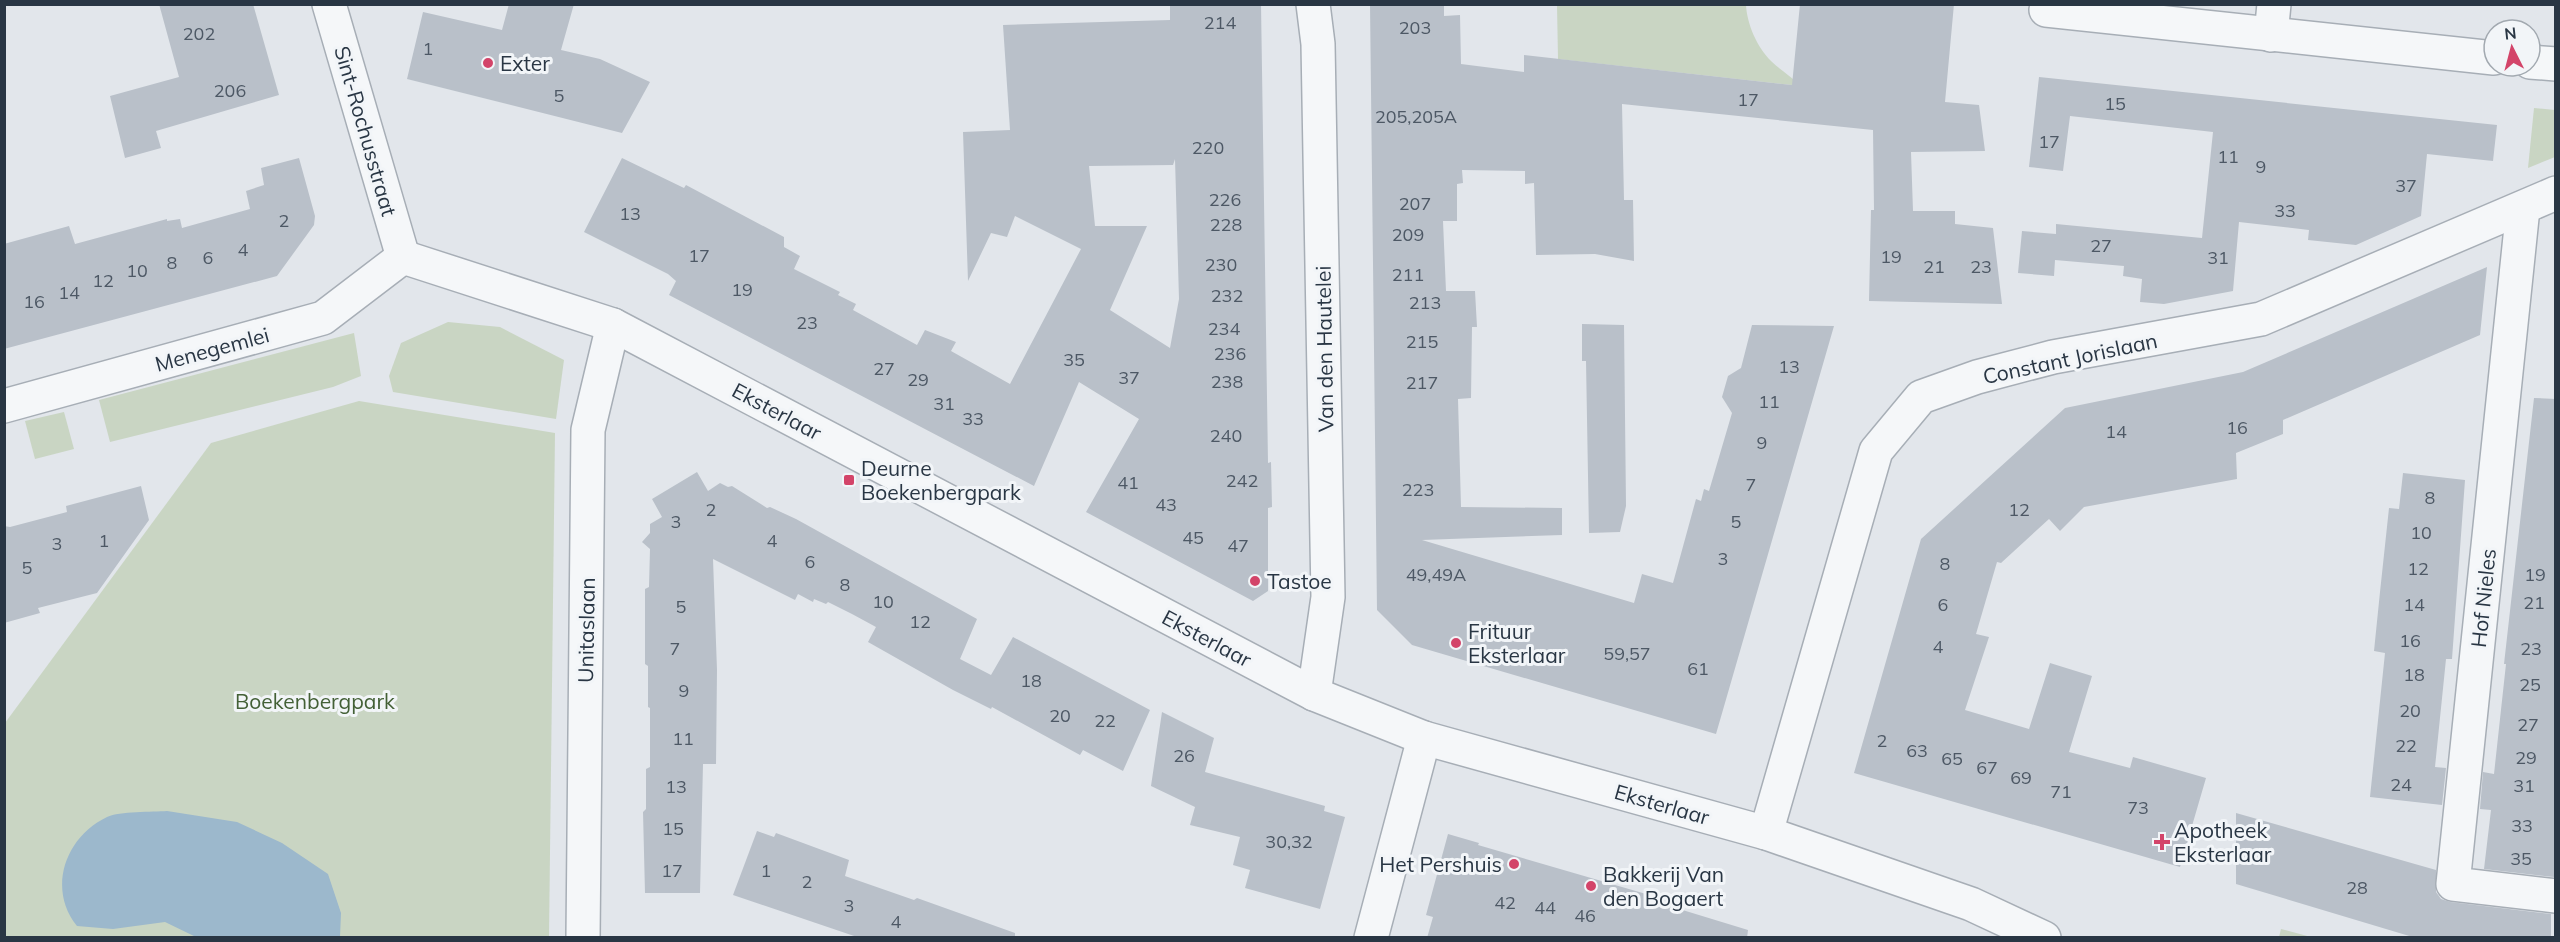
<svg xmlns="http://www.w3.org/2000/svg" width="2560" height="942" font-family="Mulish,sans-serif">
	<rect width="100%" height="100%" fill="#e2e6eb"/>
	<!-- green -->
	<g fill="#c9d5c3">
		<path d="M 1557,5 L 1746,5 C 1747,24 1757,47 1771,61 C 1780,70 1792,77 1801,86 L 1558,59 Z"/>
		<polygon points="2534,108 2555,110 2555,157 2528,168"/>
		<polygon points="448,322 500,327 564,360 556,419 393,392 389,376 401,343"/>
		<polygon points="354,333 361,376 333,387 110,442 99,400"/>
		<polygon points="359,401 555,433 549,937 5,938 5,723 211,443"/>
		<polygon points="64,412 74,449 35,459 25,421"/>
		<polygon points="2281,929 2311,937 2279,937"/>
	</g>
	<!-- water -->
	<path fill="#9cb8cc" d="M 167,811 L 237,822 L 282,843 L 328,874 L 341,913 L 340,937 L 196,937 L 165,922 L 113,929 L 77,926 C 47,889 65,837 107,817 C 120,811 152,812 167,811 Z"/>
	<!-- building -->
	<g fill="#b9c0c9" fill-rule="evenodd">
		<polygon points="159,4 253,4 279,95 156,131 161,148 125,158 110,96 179,77"/>
		<polygon points="509,4 574,4 561,50 600,59 650,82 622,133 407,79 423,12 502,30"/>
		<path d="M 1170,4 L 1261,4 L 1268,463 L 1271,462 L 1272,507 L 1268,508 L 1268,591 L 1253,601 L 1086,512 L 1139,419 L 1079,382 L 1034,486 L 669,295 L 676,281 L 668,274 L 584,232 L 622,158 L 684,188 L 686,185 L 784,237 L 784,247 L 800,256 L 794,269 L 840,292 L 838,295 L 856,304 L 853,310 L 917,345 L 925,330 L 956,342 L 951,351 L 1010,384 L 1081,249 L 1015,216 L 1007,237 L 991,233 L 968,281 L 963,132 L 1010,130 L 1003,25 L 1170,20 ZM 1175,159 L 1179,299 L 1170,348 L 1110,310 L 1147,226 L 1095,226 L 1089,166 L 1173,165 Z"/>
		<polygon points="1370,4 1444,4 1444,16 1460,15 1461,64 1524,72 1524,55 1792,85 1800,4 1954,4 1945,102 1979,105 1985,151 1911,152 1913,211 1955,211 1955,224 1993,228 2002,304 1869,301 1871,210 1874,210 1873,130 1622,104 1624,200 1633,200 1634,261 1595,254 1536,255 1534,183 1525,184 1525,171 1462,170 1463,183 1457,184 1457,221 1443,221 1446,291 1475,291 1477,327 1472,327 1471,398 1458,399 1461,507 1562,508 1562,535 1422,540 1634,603 1642,574 1673,583 1696,499 1701,501 1704,489 1709,491 1732,413 1722,397 1728,376 1741,368 1752,325 1834,326 1716,734 1412,645 1377,610"/>
		<polygon points="2039,77 2497,125 2493,161 2427,154 2421,216 2356,245 2308,240 2309,230 2239,222 2233,291 2164,304 2140,302 2142,279 2123,276 2124,266 2055,260 2054,276 2018,273 2022,231 2056,234 2056,224 2202,238 2213,132 2070,116 2063,171 2029,167"/>
		<polygon points="299,158 315,216 314,225 277,276 4,349 4,244 69,226 75,244 167,219 167,221 180,219 182,228 250,209 246,191 264,185 261,168"/>
		<polygon points="2487,267 2480,335 2283,420 2283,434 2236,453 2237,479 2084,507 2060,531 2049,519 2001,563 1997,562 1976,634 1989,637 1965,710 2029,729 2050,663 2092,676 2069,752 2130,768 2133,757 2206,778 2180,867 1854,773 1921,539 2065,408 2243,372"/>
		<polygon points="1582,324 1624,325 1626,506 1620,532 1589,533 1586,361 1582,361"/>
		<polygon points="2534,398 2556,399 2554,877 2484,869 2491,810 2480,809 2483,772 2494,774 2506,664 2504,664"/>
		<polygon points="697,472 708,491 720,483 728,487 732,486 767,508 770,507 796,519 977,619 960,659 991,675 1013,637 1150,710 1123,771 1083,750 1080,755 992,707 991,709 953,690 868,642 876,627 852,614 828,602 826,604 814,599 813,602 798,594 795,600 713,559 717,670 716,764 703,764 700,893 645,893 643,812 646,809 646,769 650,767 650,708 648,707 648,666 645,664 645,589 649,587 650,549 642,542 650,533 650,524 662,517 652,499"/>
		<polygon points="2403,473 2465,480 2452,659 2446,659 2435,767 2446,768 2442,805 2370,797 2385,653 2374,651 2380,592 2389,508 2399,509"/>
		<polygon points="141,486 149,520 97,593 38,608 40,613 4,623 4,526 10,527 67,512 66,506"/>
		<polygon points="1162,712 1214,738 1205,772 1325,806 1324,811 1345,817 1320,909 1245,888 1250,870 1233,865 1240,837 1190,825 1195,807 1151,786"/>
		<polygon points="2236,813 2436,870 2436,892 2441,899 2450,902 2551,914 2551,938 2416,938 2236,884"/>
		<polygon points="757,831 774,837 776,833 849,860 845,876 914,900 917,898 1015,933 1015,938 860,938 733,895"/>
		<polygon points="1448,834 1479,843 1478,845 1677,903 1676,908 1748,930 1747,938 1427,938 1433,917 1426,915"/>
	</g>
	<g fill="none" stroke-linecap="round" stroke-linejoin="round">
		<defs>
			<g id="minor">
				<polyline points="329,4 403,257"/>
				<polyline points="1313,4 1318,44 1328,597 1314,694"/>
				<polyline points="2046,10 2494,58"/>
				<polyline points="2271,35 2274,4"/>
				<polyline points="2530,62 2556,64"/>
				<polyline points="2523,208 2453,884 2556,896"/>
				<polyline points="403,257 613,325 1314,694 1424,738 1766,833 1971,904 2044,938"/>
				<polyline points="4,406 323,318 403,257"/>
				<polyline points="1766,833 1876,451 1921,397 1977,377 2053,357 2261,319 2556,193"/>
				<polyline points="583,938 588,430 613,325"/>
				<polyline points="1371,938 1424,738"/>
			</g>
		</defs>
		<!-- minor casing -->
		<use href="#minor" stroke="#a7aeb6" stroke-width="36"/>
		<!-- minor -->
		<use href="#minor" stroke="#f5f7f9" stroke-width="33"/>
	</g>
	<!-- markers -->
	<g fill="#d34469" stroke="#f2f5f8" stroke-width="2">
		<circle cx="488" cy="63" r="6"/>
		<rect x="843" y="474" width="12" height="12" rx="3"/>
		<circle cx="1255" cy="581" r="6"/>
		<circle cx="1456" cy="643" r="6"/>
		<path d="M2159 833h6v6h6v6h-6v6h-6v-6h-6v-6h6z"/>
		<circle cx="1514" cy="864" r="6"/>
		<circle cx="1591" cy="886" r="6"/>
	</g>
	<g text-anchor="middle" dominant-baseline="central" stroke-width="6" stroke-linejoin="round" paint-order="stroke">
		<!-- number labels -->
		<g font-size="18" fill="#4d5865">
			<text x="1220" y="22">214</text>
			<text x="1415" y="27">203</text>
			<text x="199" y="33">202</text>
			<text x="428" y="48">1</text>
			<text x="230" y="90">206</text>
			<text x="559" y="95">5</text>
			<text x="1748" y="99">17</text>
			<text x="2115" y="103">15</text>
			<text x="1416" y="116">205,205A</text>
			<text x="2049" y="141">17</text>
			<text x="1208" y="147">220</text>
			<text x="2228" y="156">11</text>
			<text x="2261" y="166">9</text>
			<text x="2406" y="185">37</text>
			<text x="1225" y="199">226</text>
			<text x="1415" y="203">207</text>
			<text x="2285" y="210">33</text>
			<text x="630" y="213">13</text>
			<text x="284" y="220">2</text>
			<text x="1226" y="224">228</text>
			<text x="1408" y="234">209</text>
			<text x="2101" y="245">27</text>
			<text x="243" y="249">4</text>
			<text x="699" y="255">17</text>
			<text x="1891" y="256">19</text>
			<text x="208" y="257">6</text>
			<text x="2218" y="257">31</text>
			<text x="172" y="262">8</text>
			<text x="1221" y="264">230</text>
			<text x="1934" y="266">21</text>
			<text x="1981" y="266">23</text>
			<text x="137" y="270">10</text>
			<text x="1408" y="274">211</text>
			<text x="103" y="280">12</text>
			<text x="742" y="289">19</text>
			<text x="69" y="292">14</text>
			<text x="1227" y="295">232</text>
			<text x="34" y="301">16</text>
			<text x="1425" y="302">213</text>
			<text x="807" y="322">23</text>
			<text x="1224" y="328">234</text>
			<text x="1422" y="341">215</text>
			<text x="1230" y="353">236</text>
			<text x="1074" y="359">35</text>
			<text x="1789" y="366">13</text>
			<text x="884" y="368">27</text>
			<text x="1129" y="377">37</text>
			<text x="918" y="379">29</text>
			<text x="1227" y="381">238</text>
			<text x="1422" y="382">217</text>
			<text x="1769" y="401">11</text>
			<text x="944" y="403">31</text>
			<text x="973" y="418">33</text>
			<text x="2237" y="427">16</text>
			<text x="2116" y="431">14</text>
			<text x="1226" y="435">240</text>
			<text x="1762" y="442">9</text>
			<text x="1242" y="480">242</text>
			<text x="1128" y="482">41</text>
			<text x="1751" y="484">7</text>
			<text x="1418" y="489">223</text>
			<text x="2430" y="497">8</text>
			<text x="1166" y="504">43</text>
			<text x="711" y="509">2</text>
			<text x="2019" y="509">12</text>
			<text x="676" y="521">3</text>
			<text x="1736" y="521">5</text>
			<text x="2421" y="532">10</text>
			<text x="1193" y="537">45</text>
			<text x="104" y="540">1</text>
			<text x="772" y="540">4</text>
			<text x="57" y="543">3</text>
			<text x="1238" y="545">47</text>
			<text x="1723" y="558">3</text>
			<text x="810" y="561">6</text>
			<text x="1945" y="563">8</text>
			<text x="27" y="567">5</text>
			<text x="2418" y="568">12</text>
			<text x="1436" y="574">49,49A</text>
			<text x="2535" y="574">19</text>
			<text x="845" y="584">8</text>
			<text x="883" y="601">10</text>
			<text x="2534" y="602">21</text>
			<text x="1943" y="604">6</text>
			<text x="2414" y="604">14</text>
			<text x="681" y="606">5</text>
			<text x="920" y="621">12</text>
			<text x="2410" y="640">16</text>
			<text x="1938" y="646">4</text>
			<text x="675" y="648">7</text>
			<text x="2531" y="648">23</text>
			<text x="1627" y="653">59,57</text>
			<text x="1698" y="668">61</text>
			<text x="2414" y="674">18</text>
			<text x="1031" y="680">18</text>
			<text x="2530" y="684">25</text>
			<text x="684" y="690">9</text>
			<text x="2410" y="710">20</text>
			<text x="1060" y="715">20</text>
			<text x="1105" y="720">22</text>
			<text x="2528" y="724">27</text>
			<text x="683" y="738">11</text>
			<text x="1882" y="740">2</text>
			<text x="2406" y="745">22</text>
			<text x="1917" y="750">63</text>
			<text x="1184" y="755">26</text>
			<text x="2526" y="757">29</text>
			<text x="1952" y="758">65</text>
			<text x="1987" y="767">67</text>
			<text x="2021" y="777">69</text>
			<text x="2401" y="784">24</text>
			<text x="2524" y="785">31</text>
			<text x="676" y="786">13</text>
			<text x="2061" y="791">71</text>
			<text x="2138" y="807">73</text>
			<text x="2522" y="825">33</text>
			<text x="673" y="828">15</text>
			<text x="1289" y="841">30,32</text>
			<text x="2521" y="858">35</text>
			<text x="672" y="870">17</text>
			<text x="766" y="870">1</text>
			<text x="807" y="881">2</text>
			<text x="2357" y="887">28</text>
			<text x="1505" y="902">42</text>
			<text x="849" y="905">3</text>
			<text x="1545" y="907">44</text>
			<text x="1585" y="915">46</text>
			<text x="896" y="921">4</text>
		</g>
		<!-- poi labels -->
		<g font-size="21" fill="#293644" stroke="#f2f5f8" text-anchor="start">
			<text x="500" y="63">Exter</text>
			<text x="861" y="468">Deurne<tspan x="861" dy="24">Boekenbergpark</tspan></text>
			<text x="1267" y="581">Tastoe</text>
			<text x="1468" y="631">Frituur<tspan x="1468" dy="24">Eksterlaar</tspan></text>
			<text x="2174" y="830">Apotheek<tspan x="2174" dy="24">Eksterlaar</tspan></text>
			<text x="1502" y="864" text-anchor="end">Het Pershuis</text>
			<text x="1603" y="874">Bakkerij Van<tspan x="1603" dy="24">den Bogaert</tspan></text>
		</g>
		<!-- street labels -->
		<g font-size="21" fill="#293644" stroke="#f2f5f8">
			<text transform="translate(366 131) rotate(74)">Sint-Rochusstraat</text>
			<text transform="translate(212 349) rotate(-15)">Menegemlei</text>
			<text transform="translate(1324 349) rotate(-91)">Van den Hautelei</text>
			<text transform="translate(2070 358) rotate(-12)">Constant Jorislaan</text>
			<text transform="translate(777 411) rotate(28)">Eksterlaar</text>
			<text transform="translate(2483 598) rotate(-84)">Hof Nieles</text>
			<text transform="translate(586 630) rotate(-89)">Unitaslaan</text>
			<text transform="translate(1207 638) rotate(28)">Eksterlaar</text>
			<text transform="translate(1662 804) rotate(16)">Eksterlaar</text>
		</g>
		<!-- park labels -->
		<g font-size="21" fill="#436036" stroke="#f2f5f8">
			<text x="315" y="701">Boekenbergpark</text>
		</g>
	</g>
	<!-- border -->
	<rect width="2560" height="942" fill="none" stroke="#293644" stroke-width="12"/>
	<!-- north arrow -->
	<g transform="translate(2512 48) rotate(354)"><circle r="28" fill="#f2f5f8" stroke="#a2a9b0" stroke-width="1.5"/>
	<path d="M0-4.5L10 22L0 15L-10 22Z" fill="#d34469"/>
	<text y="-9" font-size="16" font-weight="bold" text-anchor="middle" fill="#293644">N</text>
	</g>
</svg>
